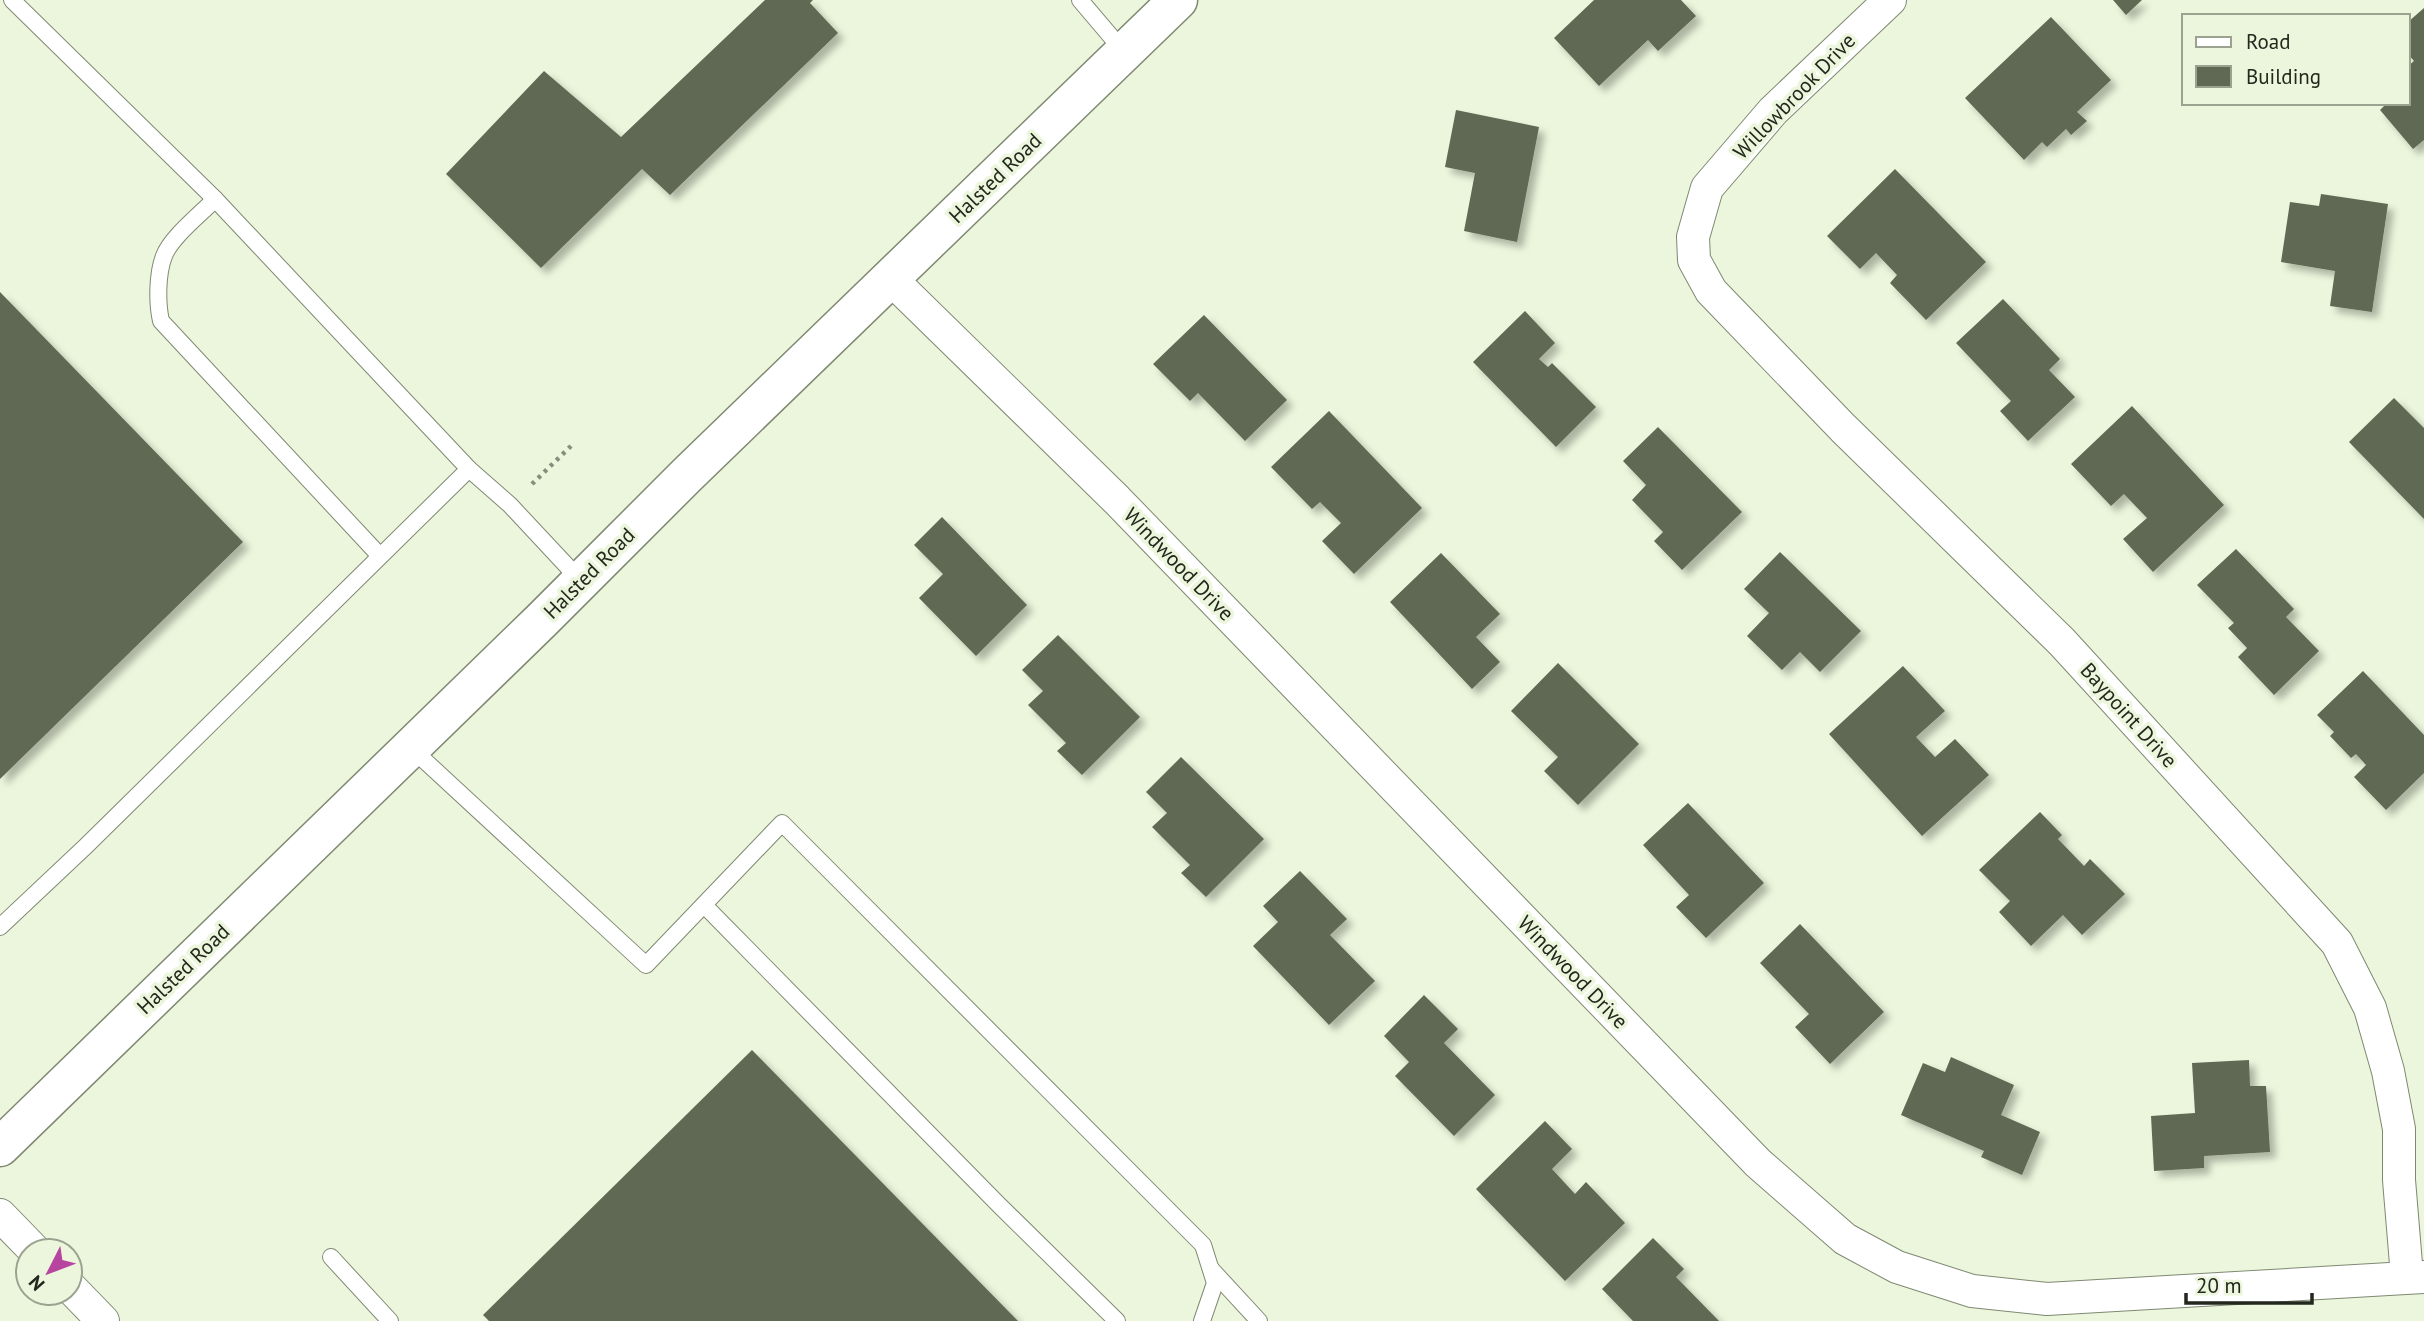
<svg xmlns="http://www.w3.org/2000/svg" width="2424" height="1321" font-family="'PT Sans',sans-serif">
	<defs>
		<filter id="shadow"><feDropShadow dx="6" dy="6" stdDeviation="3.5" flood-color="#0004"/></filter>
	</defs>
	<rect width="100%" height="100%" fill="#ebf6dc"/>
	<!-- building -->
	<g fill="#606953" filter="url(#shadow)">
		<polygon points="765,0 813,0 810,3 838,33 670,195 642,169 541,268 446,174 544,71 621,137"/>
		<polygon points="1594,0 1681,0 1696,16 1658,51 1648,40 1599,86 1554,38"/>
		<polygon points="2113,0 2142,0 2126,15"/>
		<polygon points="2424,8 2424,140 2413,149 2380,110 2387,103 2408,103 2408,66 2414,61 2408,54 2408,22"/>
		<polygon points="2051,17 2111,80 2077,112 2087,121 2071,135 2066,129 2047,147 2042,142 2024,160 1965,98"/>
		<polygon points="1456,110 1539,127 1517,242 1464,231 1475,173 1445,167"/>
		<polygon points="1895,169 1986,262 1926,320 1890,283 1897,275 1876,253 1860,269 1827,236"/>
		<polygon points="2321,194 2388,204 2372,312 2330,306 2335,271 2281,262 2290,202 2319,206"/>
		<polygon points="0,292 243,542 0,779"/>
		<polygon points="2003,299 2060,359 2049,370 2075,397 2028,441 2000,411 2011,401 1956,343"/>
		<polygon points="1525,311 1555,343 1539,359 1548,367 1552,363 1596,407 1556,447 1473,362"/>
		<polygon points="1204,315 1287,400 1245,441 1198,393 1190,401 1153,364"/>
		<polygon points="2394,398 2424,428 2424,519 2349,442"/>
		<polygon points="2132,406 2224,505 2153,572 2123,539 2147,518 2124,494 2111,506 2071,464"/>
		<polygon points="1329,411 1422,508 1354,574 1322,541 1341,523 1320,502 1312,509 1271,467"/>
		<polygon points="1658,427 1742,512 1682,570 1654,541 1663,532 1632,500 1646,485 1623,461"/>
		<polygon points="942,517 1027,605 976,656 919,598 943,574 914,545"/>
		<polygon points="2236,549 2294,609 2286,617 2319,651 2274,695 2238,657 2247,648 2228,628 2234,623 2197,585"/>
		<polygon points="1780,552 1861,631 1820,672 1800,652 1782,670 1747,636 1769,613 1744,589"/>
		<polygon points="1441,553 1500,614 1476,637 1500,662 1472,689 1390,602"/>
		<polygon points="1058,635 1140,717 1082,775 1057,751 1066,743 1028,705 1043,691 1022,670"/>
		<polygon points="1558,663 1639,744 1578,805 1544,771 1558,757 1511,711"/>
		<polygon points="1903,666 1945,711 1916,737 1935,757 1955,739 1989,775 1922,836 1829,734"/>
		<polygon points="2363,671 2424,735 2424,773 2386,810 2354,777 2366,765 2356,754 2351,758 2330,736 2334,732 2317,715"/>
		<polygon points="1181,757 1264,839 1206,897 1181,873 1190,865 1152,827 1167,813 1146,792"/>
		<polygon points="1688,803 1764,883 1706,938 1676,907 1689,895 1643,845"/>
		<polygon points="2040,812 2062,835 2058,839 2084,866 2090,859 2125,894 2082,935 2063,915 2031,946 1999,912 2010,901 1979,870"/>
		<polygon points="1300,871 1347,919 1330,935 1375,981 1329,1025 1253,946 1278,922 1263,906"/>
		<polygon points="1800,924 1884,1012 1830,1064 1795,1027 1809,1014 1760,963"/>
		<polygon points="1424,995 1458,1029 1444,1043 1495,1095 1454,1136 1395,1076 1409,1062 1384,1036"/>
		<polygon points="752,1050 1018,1321 489,1321 483,1315"/>
		<polygon points="1951,1057 2014,1085 2001,1115 2040,1132 2022,1175 1981,1157 1984,1151 1901,1115 1923,1063 1945,1072"/>
		<polygon points="2249,1060 2250,1086 2266,1086 2270,1152 2204,1156 2204,1168 2154,1171 2151,1116 2195,1113 2192,1063"/>
		<polygon points="1545,1121 1572,1149 1552,1169 1575,1194 1586,1182 1625,1223 1565,1281 1476,1189"/>
		<polygon points="1653,1238 1684,1269 1676,1277 1719,1321 1633,1321 1602,1289"/>
	</g>
	<g fill="none" stroke-linecap="round" stroke-linejoin="round">
		<defs>
			<g id="service">
				<polyline points="12,0 215,199 469,469"/>
				<polyline points="1080,0 1125,53"/>
				<path d="M 215,199 C 201,214 171,237 164,256 C 157,274 157,303 161,321 L 380,556"/>
				<polyline points="411,748 646,965 782,823 1203,1245 1215,1283 1202,1321"/>
				<polyline points="704,905 999,1205 1117,1321"/>
				<polyline points="0,927 86,846 469,469 510,505 581,581"/>
				<polyline points="331,1257 390,1321"/>
				<polyline points="1211,1269 1259,1321"/>
			</g>
			<g id="minor">
				<polyline points="1890,0 1773,111 1707,188 1693,237 1694,260 1711,291 1843,428 2062,642 2337,943 2370,1008 2388,1071 2399,1129 2399,1180 2407,1276"/>
				<polyline points="891,279 1117,500 1758,1163 1845,1239 1897,1267 1972,1291 2047,1299 2424,1277"/>
				<polyline points="0,1215 35,1251"/>
				<polyline points="70,1287 103,1321"/>
			</g>
			<polyline id="tertiary" points="0,1147 542,620 688,474 1178,0"/>
		</defs>
		<!-- service casing -->
		<use href="#service" stroke="#7f8972" stroke-width="18"/>
		<!-- minor casing -->
		<use href="#minor" stroke="#7f8972" stroke-width="34"/>
		<!-- tertiary casing -->
		<use href="#tertiary" stroke="#7f8972" stroke-width="41"/>
		<!-- path -->
		<polyline stroke="#868e7c" stroke-width="4.5" stroke-dasharray="3.5 5" stroke-linecap="butt" points="532,484 571,446"/>
		<!-- service -->
		<use href="#service" stroke="#fff" stroke-width="16"/>
		<!-- minor -->
		<use href="#minor" stroke="#fff" stroke-width="32"/>
		<!-- tertiary -->
		<use href="#tertiary" stroke="#fff" stroke-width="38"/>
	</g>
	<g text-anchor="middle" dominant-baseline="central" stroke-width="7" stroke-linejoin="round" paint-order="stroke">
		<!-- street labels -->
		<g font-size="21" fill="#23271d" stroke="#ebf6dc">
			<text transform="translate(1794 96) rotate(-46)">Willowbrook Drive</text>
			<text transform="translate(995 178) rotate(-44)">Halsted Road</text>
			<text transform="translate(1179 564) rotate(46)">Windwood Drive</text>
			<text transform="translate(589 573) rotate(-45)">Halsted Road</text>
			<text transform="translate(2129 715) rotate(48)">Baypoint Drive</text>
			<text transform="translate(183 969) rotate(-44)">Halsted Road</text>
			<text transform="translate(1573 972) rotate(46)">Windwood Drive</text>
		</g>
	</g>
	<!-- legend -->
	<rect x="2182" y="14" width="228" height="91" fill="#ebf6dc" stroke="#9ba390" stroke-width="2"/>
	<rect x="2196" y="37" width="35" height="10" fill="#ffffff" stroke="#9ba390" stroke-width="2"/>
	<text x="2246" y="49" font-size="21" fill="#23271d">Road</text>
	<rect x="2196" y="66" width="35" height="21" fill="#606953" stroke="#9ba390" stroke-width="2"/>
	<text x="2246" y="84" font-size="21" fill="#23271d">Building</text>
	<!-- north arrow -->
	<g transform="translate(49 1272) rotate(228)"><circle r="33" fill="#ebf6dc" stroke="#9ba390" stroke-width="2"/>
	<path d="M0-5L12 26L0 18L-12 26Z" fill="#b745a0"/>
	<text y="-10" font-size="19" font-weight="bold" text-anchor="middle" fill="#23271d">N</text>
	</g>
	<!-- scale -->
	<path d="M2186 1293v10h126v-10" fill="none" stroke="#23271d" stroke-width="3.5"/>
	<text x="2196" y="1293" font-size="21" fill="#23271d" stroke="#ebf6dc" stroke-width="5" paint-order="stroke">20 m</text>
</svg>
